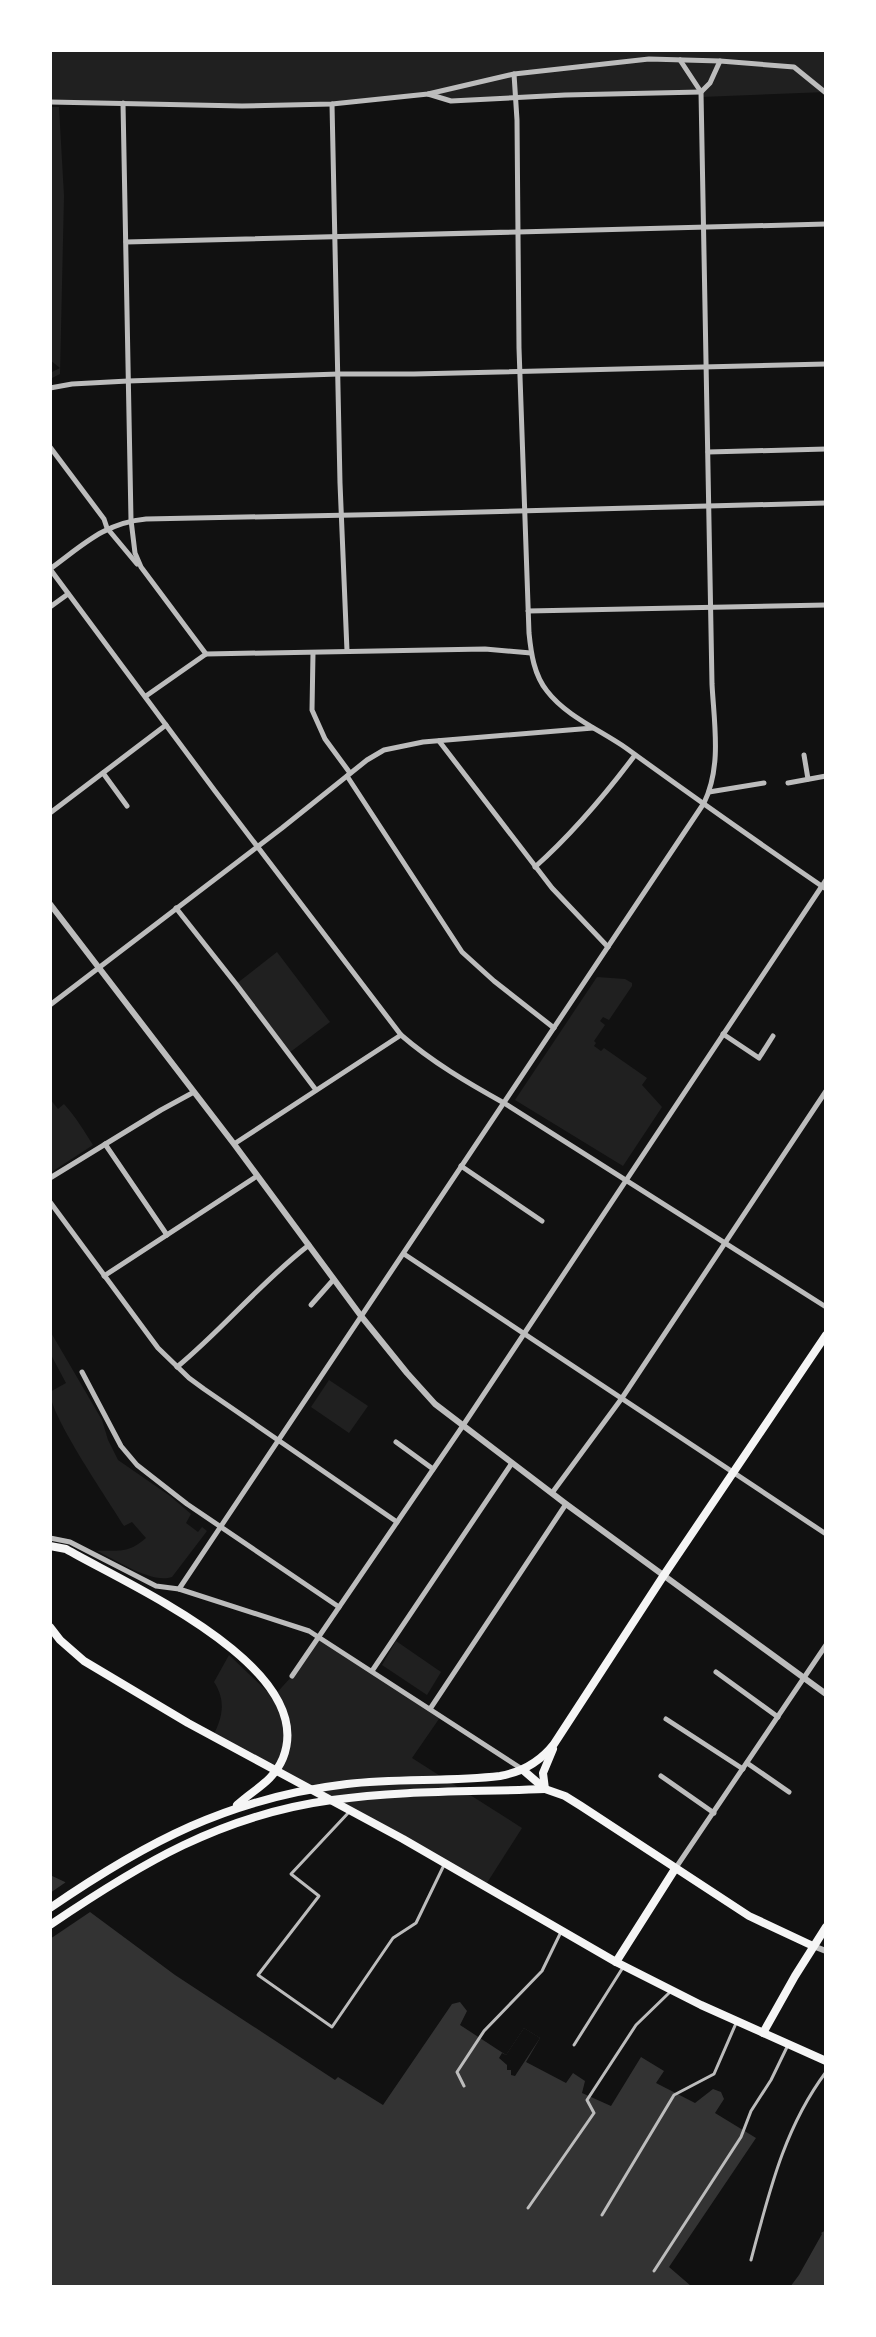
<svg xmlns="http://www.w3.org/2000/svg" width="876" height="2337" font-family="Montserrat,sans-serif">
	<rect width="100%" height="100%" fill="#111"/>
	<!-- green -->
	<g fill="#202020">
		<polygon points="50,50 826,50 826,92 701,97 701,93 451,101 428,94 305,106 50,102"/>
		<polygon points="50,107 59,107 64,196 60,374 50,379 50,373 60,368 50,360"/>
		<polygon points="277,952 330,1022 289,1053 236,984"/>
		<polygon points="597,977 625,979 632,983 632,986 609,1020 603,1017 600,1021 605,1025 594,1041 596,1043 594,1046 601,1051 604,1048 647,1078 642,1085 662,1107 623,1166 515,1100"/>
		<path d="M 50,1099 L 58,1109 L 64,1104 C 76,1117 84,1131 93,1145 L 50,1173 Z"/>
		<path d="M 50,1331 L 102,1420 L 108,1440 L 118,1460 L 170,1496 L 191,1514 L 186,1523 L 198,1532 L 202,1527 L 207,1531 L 172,1577 C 152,1584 116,1560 97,1551 C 120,1550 127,1554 146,1538 L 132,1522 L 124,1526 C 109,1501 50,1416 50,1392 L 66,1383 L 50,1353 Z"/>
		<polygon points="329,1380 368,1406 349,1433 311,1407"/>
		<path d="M 320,1637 L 441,1716 L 412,1758 L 522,1828 L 485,1886 L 213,1736 C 223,1717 226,1700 214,1682 L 229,1655 L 273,1697 L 292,1676 Z"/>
		<polygon points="396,1641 441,1672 427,1695 382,1665"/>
	</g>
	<!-- water -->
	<g fill="#333">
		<polygon points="50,1875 65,1882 90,1912 175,1975 335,2080 338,2077 383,2105 452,2004 460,2002 467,2011 460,2025 506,2055 524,2028 540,2038 526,2062 566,2083 573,2073 585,2081 582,2093 611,2106 641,2057 664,2071 656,2083 695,2103 713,2089 721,2092 724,2099 715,2113 756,2138 669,2267 691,2286 50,2287"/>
		<polygon points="826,2230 826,2287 790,2287 799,2275 822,2234 821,2233"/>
	</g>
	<!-- pier -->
	<g fill="#111">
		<polygon points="69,1880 93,1910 50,1939 50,1893"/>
		<polygon points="524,2028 540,2038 515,2076 511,2075 511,2070 507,2070 507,2065 499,2058 502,2053 506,2055"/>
	</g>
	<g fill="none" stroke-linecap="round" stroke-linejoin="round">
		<!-- service -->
		<g stroke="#bcbcbc" stroke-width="3">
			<polyline points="350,1811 291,1874 319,1896 258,1975 332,2027 393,1938 416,1923 445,1863"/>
			<polyline points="574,2045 622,1969"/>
			<polyline points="464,2086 457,2072 484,2031 542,1971 560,1934"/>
			<polyline points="528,2208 594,2113 587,2100 636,2025 669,1993"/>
			<polyline points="602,2215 674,2095 714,2074 737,2021"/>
			<path d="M 751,2260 C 769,2193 784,2128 826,2072"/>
			<polyline points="654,2271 741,2137 751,2111 771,2080 788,2045"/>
		</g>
		<!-- minor -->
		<g stroke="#bcbcbc" stroke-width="5">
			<polyline points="680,60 701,92"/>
			<path d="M 514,74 L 517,120 L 519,348 L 529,633 C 531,653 534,675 547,691 C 566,716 600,730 626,748 C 692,796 759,843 826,889"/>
			<polyline points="428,94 451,101 565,95 701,92"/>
			<polyline points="50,102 242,106 332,104 428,94 514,74 649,59 720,61 794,67 826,93"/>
			<polyline points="123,103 131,520 135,553 141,567 206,654"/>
			<polyline points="332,104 340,483 347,651"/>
			<polyline points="126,242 826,224"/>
			<polyline points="50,388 72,384 128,381 339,374 414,374 826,364"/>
			<polyline points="50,447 104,519 107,528 137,564"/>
			<polyline points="708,452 826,449"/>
			<path d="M 50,569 L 215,791 L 401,1035 C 432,1062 468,1083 504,1103 L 826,1307"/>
			<path d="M 50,569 C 83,545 104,523 146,519 L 403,514 L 826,503"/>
			<polyline points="50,607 68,594"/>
			<polyline points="528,611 826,605"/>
			<polyline points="313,653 312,710 325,739 350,773"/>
			<polyline points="146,696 206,654 485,649 531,653"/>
			<polyline points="439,741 552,888 608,947"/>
			<polyline points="804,755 808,779"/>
			<polyline points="103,773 127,806"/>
			<polyline points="347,776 462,952 494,981 554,1028"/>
			<polyline points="788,783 826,776"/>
			<polyline points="709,792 764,783"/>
			<polyline points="50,813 166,725"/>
			<path d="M 535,867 C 572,834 605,795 635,755"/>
			<polyline points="176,908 236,984 316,1090"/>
			<polyline points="50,1005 282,828 367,760 384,750 423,742 593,728"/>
			<polyline points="723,1034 759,1058 773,1036"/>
			<polyline points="105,1144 167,1235"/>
			<polyline points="234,1144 401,1035"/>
			<polyline points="461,1166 542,1221"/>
			<polyline points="50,1178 161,1110 194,1092"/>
			<polyline points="50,1202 158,1348 189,1378 204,1389 397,1522"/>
			<polyline points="404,1254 826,1534"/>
			<polyline points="104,1276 257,1176"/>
			<polyline points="311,1305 334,1279"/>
			<path d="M 177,1367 C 223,1329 261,1282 309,1245"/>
			<polyline points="82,1372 121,1446 137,1465 187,1504 339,1607"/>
			<polyline points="396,1442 433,1469"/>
			<polyline points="552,1493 622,1398 826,1091"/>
			<polyline points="50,1538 70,1542 156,1586 179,1589 309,1631 522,1769"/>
			<path d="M 179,1589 L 704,803 C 722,766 714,723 712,684 L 701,92 L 710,83 L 720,61"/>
			<polyline points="372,1671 512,1463"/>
			<polyline points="716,1672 778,1717"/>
			<polyline points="292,1676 462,1427 826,880"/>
			<polyline points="430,1709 566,1504"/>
			<polyline points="666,1719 743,1769"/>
			<polyline points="747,1763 789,1792"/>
			<polyline points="661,1776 714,1813"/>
			<polyline points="675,1869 826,1645"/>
		</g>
		<!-- tertiary -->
		<g stroke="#bcbcbc" stroke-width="6">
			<polyline points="50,904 234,1144 361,1316 407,1373 435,1404 566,1504 826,1694"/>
			<polyline points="813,1946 826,1951"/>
		</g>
		<!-- primary -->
		<g stroke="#f5f5f5" stroke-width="8">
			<path d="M 50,1546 L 66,1549 C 126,1584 319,1667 283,1758 C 273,1782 254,1789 237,1805"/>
			<polyline points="50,1627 60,1640 84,1661 188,1723 403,1839 616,1962 701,2005 826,2061"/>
			<polyline points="523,1770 545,1789 565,1796 581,1806 749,1916 813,1946"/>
			<polyline points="545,1789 543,1773 553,1749"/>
			<path d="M 50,1908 C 146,1842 229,1798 347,1784 C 397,1778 449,1782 500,1776 C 522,1772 540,1762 554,1744 L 664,1575 L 826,1335"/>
			<path d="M 50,1925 C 140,1864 221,1815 332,1800 C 402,1790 475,1792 545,1789"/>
			<polyline points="616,1962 675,1869"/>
			<polyline points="763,2033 795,1976 826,1927"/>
		</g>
	</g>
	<!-- border -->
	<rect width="876" height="2337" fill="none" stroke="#ffffff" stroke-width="104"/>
</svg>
